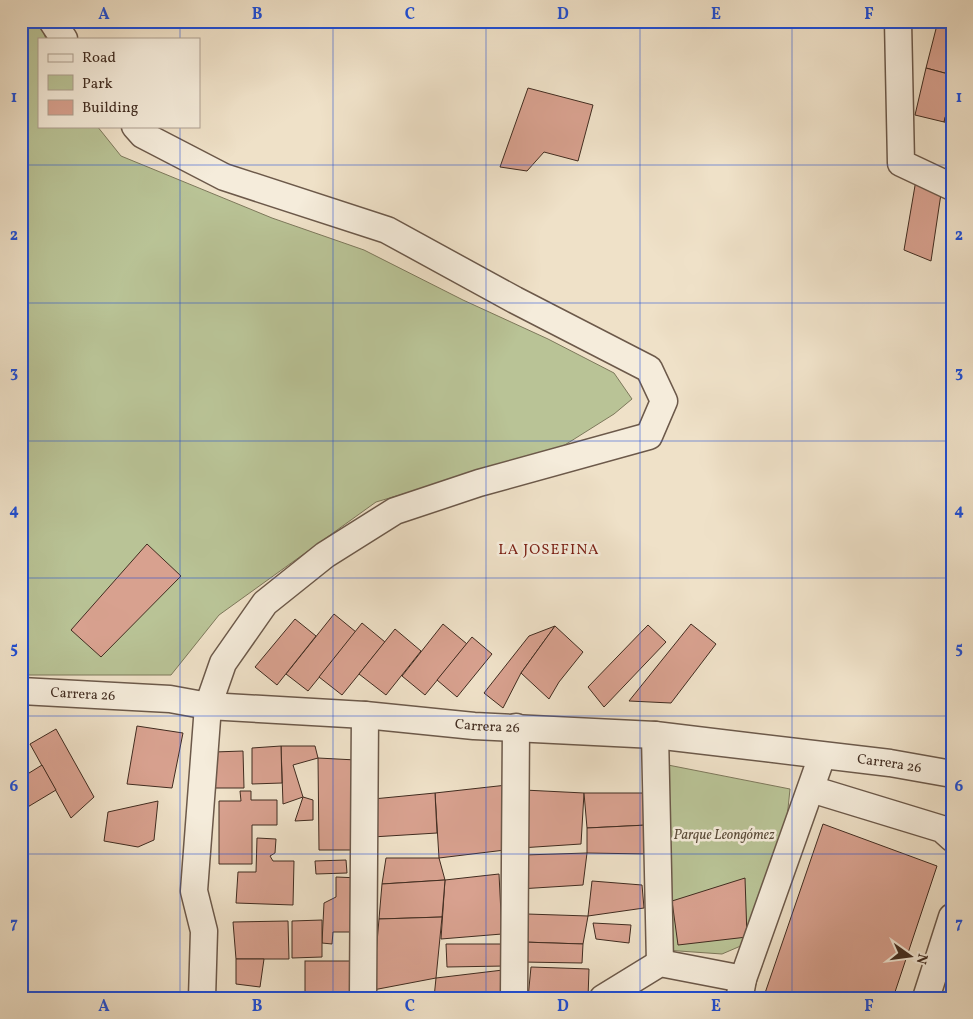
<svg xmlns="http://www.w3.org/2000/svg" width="973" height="1019" font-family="Vollkorn,serif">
	<rect width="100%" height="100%" fill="#efe1c8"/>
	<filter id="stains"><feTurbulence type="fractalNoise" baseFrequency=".004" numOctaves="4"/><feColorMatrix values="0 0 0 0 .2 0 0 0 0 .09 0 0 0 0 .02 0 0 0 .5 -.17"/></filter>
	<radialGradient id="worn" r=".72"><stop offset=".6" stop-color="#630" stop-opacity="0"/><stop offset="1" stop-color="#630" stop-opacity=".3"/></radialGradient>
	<!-- green -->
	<g fill="#b9c396" stroke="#7d785b">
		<polygon points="21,21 39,21 46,39 39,39 39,126 97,126 121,156 272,218 364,250 463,300 548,339 614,373 632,399 614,414 560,448 376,502 219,615 171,675 21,675"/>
		<polygon points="668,765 790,789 786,828 750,942 722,954 665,950"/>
	</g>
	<!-- building -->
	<g fill="#d8a18f" stroke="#412c20">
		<polygon points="938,21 952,21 952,75 926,68"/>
		<polygon points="926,68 952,75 952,92 944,122 915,115"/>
		<polygon points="528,88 593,105 578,161 544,152 527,171 500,167"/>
		<polygon points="952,92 952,124 944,122"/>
		<polygon points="917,174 942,187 931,261 904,250"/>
		<polygon points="147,544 181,576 101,657 71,630"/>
		<polygon points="334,614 356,632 308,691 286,674"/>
		<polygon points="295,619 316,636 277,685 255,667"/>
		<polygon points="362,623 385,642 342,695 319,677"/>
		<polygon points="443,624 467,644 425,695 402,676"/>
		<polygon points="691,624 716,644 671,703 629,701"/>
		<polygon points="648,625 666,642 604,707 588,687"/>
		<polygon points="555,626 521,673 503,708 484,693 529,636"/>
		<polygon points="555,626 583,652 559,682 549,699 521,673"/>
		<polygon points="395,629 421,651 386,695 359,674"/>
		<polygon points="472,637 492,654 457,697 437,680"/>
		<polygon points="137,726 183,733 172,788 127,784"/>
		<polygon points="56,729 94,797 71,818 30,744"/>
		<polygon points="281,746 315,746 318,758 293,765 303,797 283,804"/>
		<polygon points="281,746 282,783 252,784 252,748"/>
		<polygon points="243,751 244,788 214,788 214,752"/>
		<polygon points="318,758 356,760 354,850 319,850"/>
		<polygon points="42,765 56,790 21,811 21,778"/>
		<polygon points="507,785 505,850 439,858 435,793"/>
		<polygon points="524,790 584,793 581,844 520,848"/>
		<polygon points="240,791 251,791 251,800 277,800 277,825 252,825 252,864 219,864 219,801 241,801"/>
		<polygon points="435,793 437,833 372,837 373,799"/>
		<polygon points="584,793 646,793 647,825 587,828"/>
		<polygon points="303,797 313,800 313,820 295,821"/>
		<polygon points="158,801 154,840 138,847 104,841 108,812"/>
		<polygon points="823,824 937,866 893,998 768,998 764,996"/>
		<polygon points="647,825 649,854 587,853 587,828"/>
		<polygon points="257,838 276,839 275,853 270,856 273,861 294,861 293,905 236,903 238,872 256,872"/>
		<polygon points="587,853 583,885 519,889 524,855"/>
		<polygon points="386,858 439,858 445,880 382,884"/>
		<polygon points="346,860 347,873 316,874 315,861"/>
		<polygon points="499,874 502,934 441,939 445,880"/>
		<polygon points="336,877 360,878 358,932 333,932 332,944 322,943 324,903 336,897"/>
		<polygon points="745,878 747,937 678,945 672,901"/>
		<polygon points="445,880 442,917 379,919 382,884"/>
		<polygon points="592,881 642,885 644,908 588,916"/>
		<polygon points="527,914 588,916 583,944 523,942"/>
		<polygon points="442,917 436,978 373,990 379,919"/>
		<polygon points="322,920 322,957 292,958 292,921"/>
		<polygon points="288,921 289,959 236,959 233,922"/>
		<polygon points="593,923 631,925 629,943 596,939"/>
		<polygon points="523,942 583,944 582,963 522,962"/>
		<polygon points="446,944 504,944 505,966 447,967"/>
		<polygon points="236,959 264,959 260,987 236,984"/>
		<rect x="305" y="961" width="49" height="37"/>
		<polygon points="531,967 589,969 588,998 528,998"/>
		<polygon points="503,970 503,998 434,998 436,978"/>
		<polygon points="267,995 267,998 237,998 237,996"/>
	</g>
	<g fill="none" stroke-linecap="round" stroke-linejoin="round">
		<defs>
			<g id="street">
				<polyline points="52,21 64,39"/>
				<polyline points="898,21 901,163 952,187"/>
				<polyline points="135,126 143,135 224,177 387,230 515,300 649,369 664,401 649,436 479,483 395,511 325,555 265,603 223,663 208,706 194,891 204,931 202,998"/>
				<path id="s1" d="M 21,691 L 170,699 L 208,706 L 365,715 L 474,726 L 655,735 L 890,763 L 952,774"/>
				<polyline points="655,735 660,963"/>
				<polyline points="811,789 942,829 952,838"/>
				<polyline points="363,998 365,715"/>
				<polyline points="514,998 516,727"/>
				<polyline points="603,998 660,963 743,979"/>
				<polyline points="741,998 740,995 743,979 822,756"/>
				<polyline points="926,998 952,917"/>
			</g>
		</defs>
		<!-- street casing -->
		<use href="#street" stroke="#6c594a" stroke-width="29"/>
		<!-- street -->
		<use href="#street" stroke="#f5ecdb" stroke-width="26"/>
	</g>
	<!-- grid -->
	<path fill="none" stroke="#1d4ed8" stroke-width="1" stroke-opacity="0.55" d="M 180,21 L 180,39M 333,21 L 333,998M 486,21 L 486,998M 640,21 L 640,998M 792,21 L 792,998M 180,126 L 180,998M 21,165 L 952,165M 21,303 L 952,303M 21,441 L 952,441M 21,578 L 952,578M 21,716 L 952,716M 21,854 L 952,854"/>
	<g text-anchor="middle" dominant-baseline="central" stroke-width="5" stroke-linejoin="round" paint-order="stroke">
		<!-- street labels -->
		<g font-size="14" fill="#412c20" stroke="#f5ecdb">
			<text stroke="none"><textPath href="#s1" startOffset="62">Carrera 26</textPath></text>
			<text stroke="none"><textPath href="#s1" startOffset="468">Carrera 26</textPath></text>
			<text stroke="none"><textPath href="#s1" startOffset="872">Carrera 26</textPath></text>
		</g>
		<!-- park labels -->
		<g font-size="14" font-style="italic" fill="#594a38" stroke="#f5ecdb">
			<text x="724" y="835">Parque Leongómez</text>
		</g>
		<!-- neighbourhood labels -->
		<g font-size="15" letter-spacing="1" fill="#7a1f14" stroke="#f5ecdb">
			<text x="549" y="550">LA JOSEFINA</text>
		</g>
	</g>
	<!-- margin -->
	<rect width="973" height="1019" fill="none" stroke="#efe1c8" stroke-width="55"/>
	<!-- legend -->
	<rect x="38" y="38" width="162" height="90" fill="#f5ecdb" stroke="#ad9f90"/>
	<rect x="48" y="54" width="25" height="8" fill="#f5ecdb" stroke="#ad9f90"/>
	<text x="82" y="62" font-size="15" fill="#412c20">Road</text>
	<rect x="48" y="75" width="25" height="15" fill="#b9c396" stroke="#ad9f90"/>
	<text x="82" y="88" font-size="15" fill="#412c20">Park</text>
	<rect x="48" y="100" width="25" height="15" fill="#d8a18f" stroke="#ad9f90"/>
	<text x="82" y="112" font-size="15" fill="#412c20">Building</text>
	<!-- north arrow -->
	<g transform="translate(910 956) rotate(104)" stroke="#f5ecdb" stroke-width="4" paint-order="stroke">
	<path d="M0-4L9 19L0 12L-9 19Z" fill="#412c20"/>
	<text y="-8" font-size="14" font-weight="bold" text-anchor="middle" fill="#412c20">N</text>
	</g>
	<rect x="28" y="28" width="918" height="964" fill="none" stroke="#1d4ed8" stroke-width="2"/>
	<g font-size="16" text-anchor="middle" font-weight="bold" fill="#1d4ed8">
		<text x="104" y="19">A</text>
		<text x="257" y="19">B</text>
		<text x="410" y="19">C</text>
		<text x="563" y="19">D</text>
		<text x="716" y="19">E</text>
		<text x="869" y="19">F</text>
		<text x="14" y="102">1</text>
		<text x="959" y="102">1</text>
		<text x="14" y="240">2</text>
		<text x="959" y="240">2</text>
		<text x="14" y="377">3</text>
		<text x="959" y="377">3</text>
		<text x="14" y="515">4</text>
		<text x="959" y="515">4</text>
		<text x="14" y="653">5</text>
		<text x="959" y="653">5</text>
		<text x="14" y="791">6</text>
		<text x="959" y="791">6</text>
		<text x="14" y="928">7</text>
		<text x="959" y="928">7</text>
		<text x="104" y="1011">A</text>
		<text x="257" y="1011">B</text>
		<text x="410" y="1011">C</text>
		<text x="563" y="1011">D</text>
		<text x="716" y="1011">E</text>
		<text x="869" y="1011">F</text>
	</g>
	<rect width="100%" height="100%" filter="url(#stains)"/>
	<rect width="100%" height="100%" fill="url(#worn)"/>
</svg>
